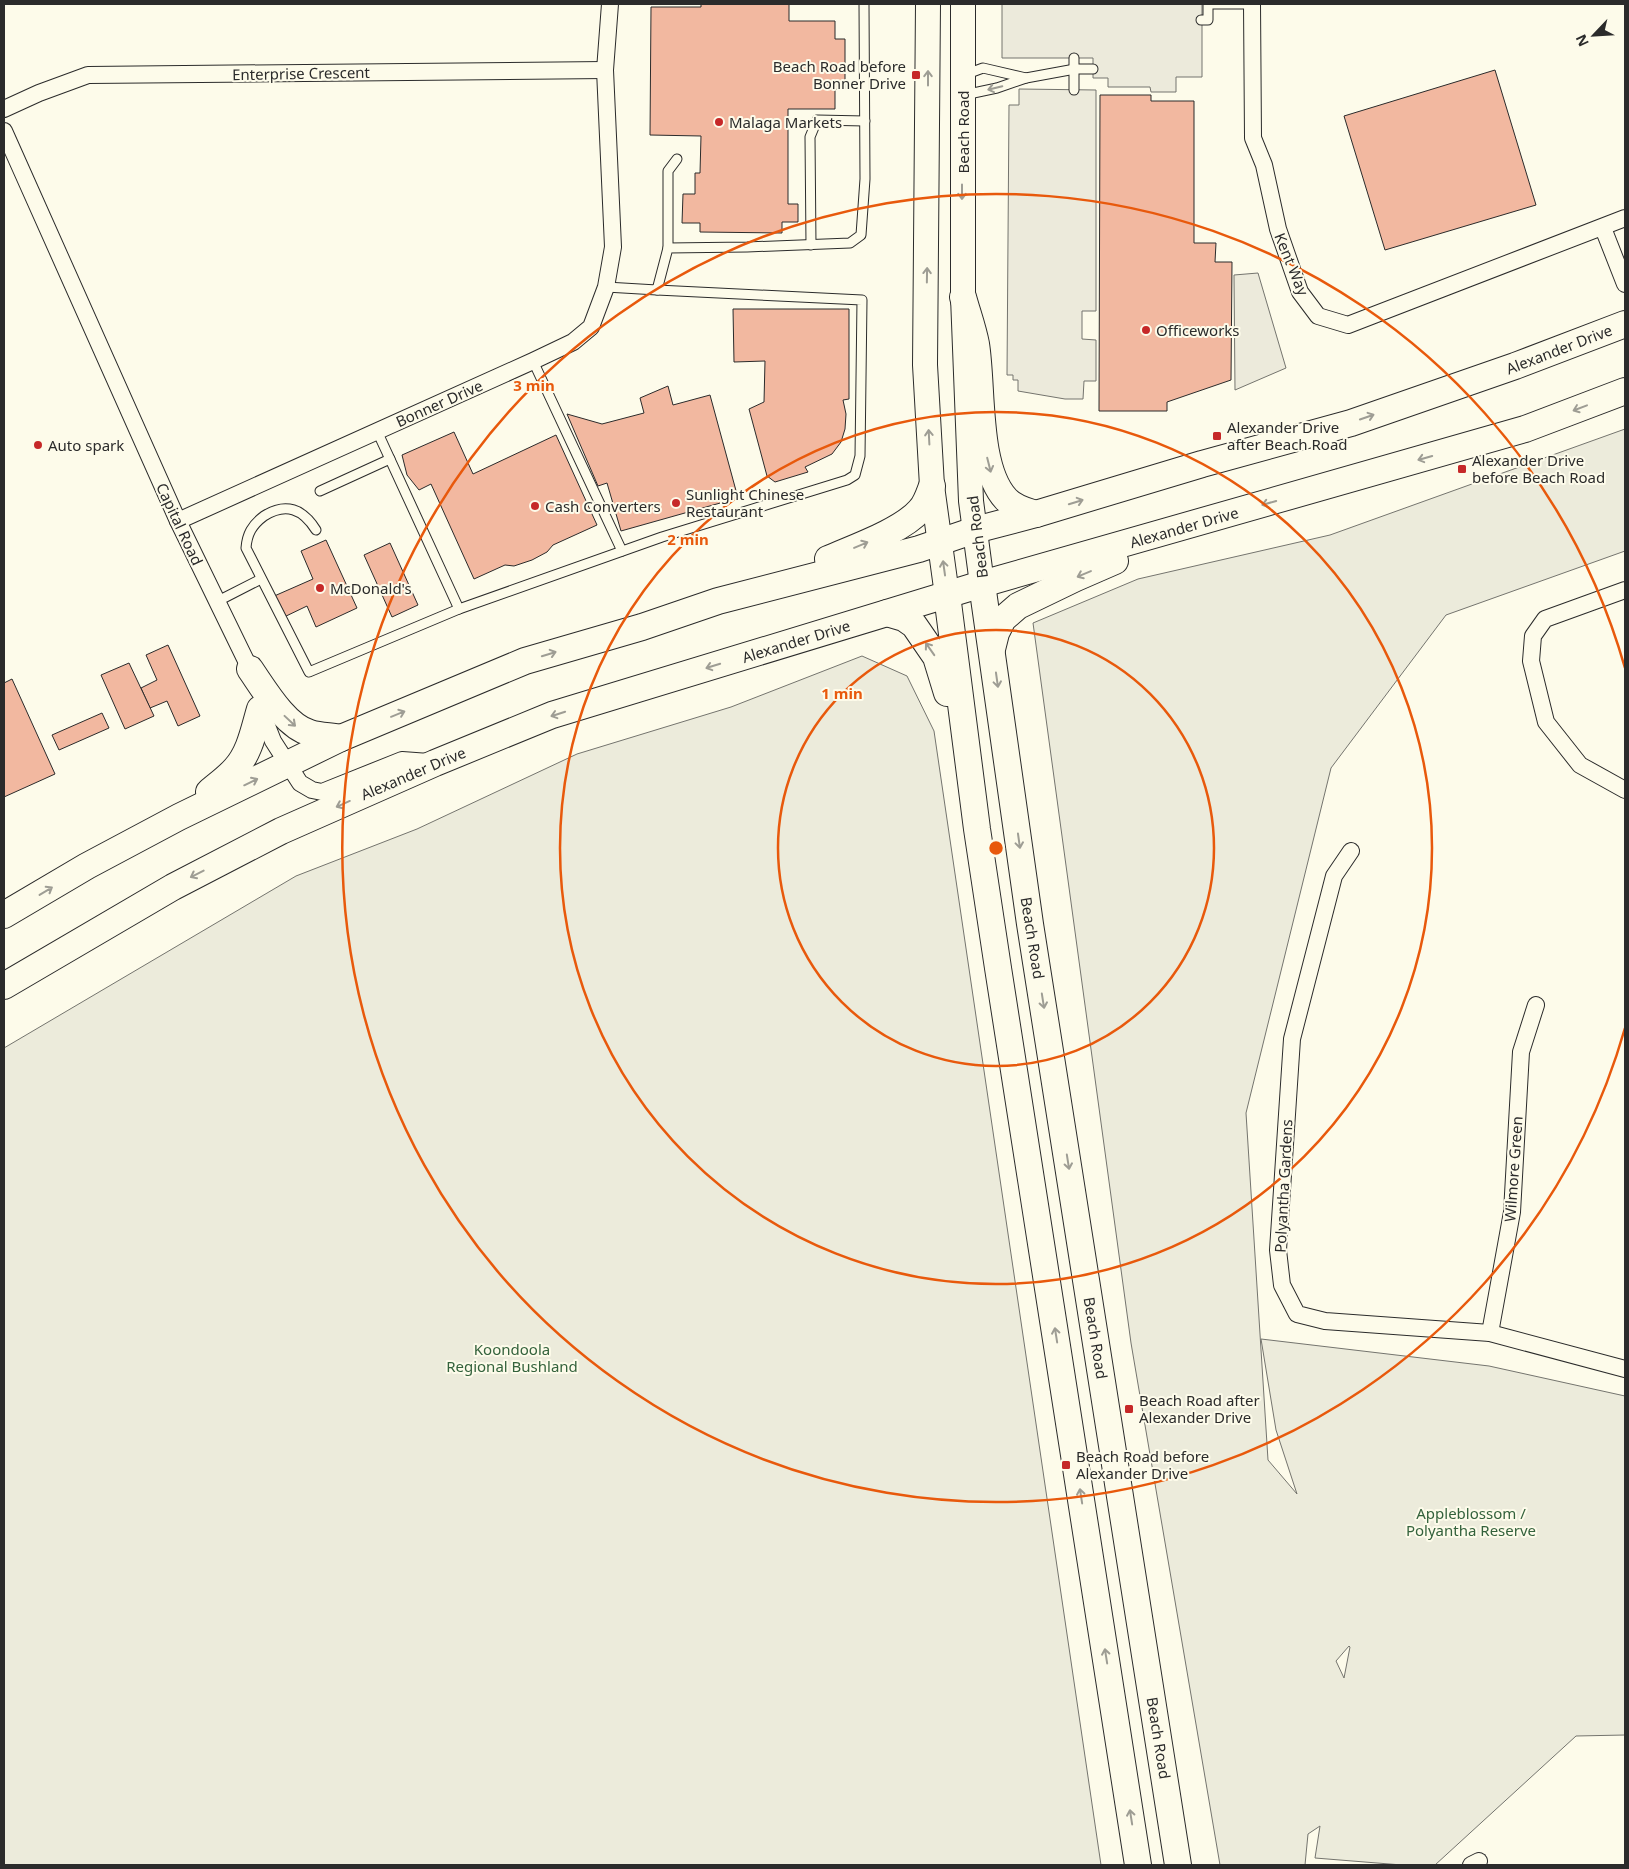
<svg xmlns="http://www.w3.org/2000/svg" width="1629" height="1869" font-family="'Noto Sans',sans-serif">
	<rect width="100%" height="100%" fill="#fdfbea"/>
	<!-- green -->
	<g fill="#ecebdb" stroke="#74746e" fill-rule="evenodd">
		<path d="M 1625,429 L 1625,551 L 1446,615 L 1331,768 L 1246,1113 L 1268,1460 L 1297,1494 L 1276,1430 L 1261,1339 L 1489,1366 L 1625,1396 L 1625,1735 L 1576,1736 L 1435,1865 L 1402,1865 L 1315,1858 L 1320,1826 L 1308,1834 L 1305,1865 L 1220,1865 L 1131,1343 L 1033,623 L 1138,579 L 1330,535 ZM 1349,1646 L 1350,1647 L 1344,1678 L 1336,1661 Z"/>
		<polygon points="862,656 907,676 934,731 1101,1865 4,1865 4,1048 296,876 417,829 577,754 731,707"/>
	</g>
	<!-- parking -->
	<g fill="#eceadb" stroke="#74746e">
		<polygon points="1002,4 1202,4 1202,77 1176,77 1176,92 1151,92 1150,87 1108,87 1108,78 1093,78 1093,58 1002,58"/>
		<polygon points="1019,89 1096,90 1096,311 1082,311 1082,339 1096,340 1096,381 1084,381 1083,399 1065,399 1018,391 1018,380 1013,380 1013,375 1007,375 1009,105 1019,105"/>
		<polygon points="1258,273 1286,368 1235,390 1234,275"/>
	</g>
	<!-- building -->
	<g fill="#f2b8a0" stroke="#2b2b2b">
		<polygon points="701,4 789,4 789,21 835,21 835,39 845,39 845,89 835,89 835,109 788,109 788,204 798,204 798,222 782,222 782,233 700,232 700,223 682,223 683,194 695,194 695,173 700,173 701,136 650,135 651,7 701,7"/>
		<polygon points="1495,70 1536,205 1385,250 1344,116"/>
		<polygon points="1100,95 1151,95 1151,101 1194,101 1194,243 1216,243 1215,262 1232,262 1231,380 1167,402 1167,411 1099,411"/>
		<polygon points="733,309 849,309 849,399 843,400 846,414 845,429 841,442 832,454 805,467 808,472 775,482 767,476 749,409 764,402 765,361 734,362"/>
		<polygon points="668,386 673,405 710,395 738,498 621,531 607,483 598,486 567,414 602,424 644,413 640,398"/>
		<polygon points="454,432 473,474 556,435 597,525 553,545 547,552 532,560 514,566 505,565 474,579 431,484 419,490 407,475 402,455"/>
		<polygon points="326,540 357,608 316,627 307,606 282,618 272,597 313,579 301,551"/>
		<polygon points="390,543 418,605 392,617 364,555"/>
		<polygon points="168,645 200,716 178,726 167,701 150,708 141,688 157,680 146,655"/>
		<polygon points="129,663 154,716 125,729 101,675"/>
		<polygon points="12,679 55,774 4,797 4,683"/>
		<polygon points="102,713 109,728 59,750 52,735"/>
	</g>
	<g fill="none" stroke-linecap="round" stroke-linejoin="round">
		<defs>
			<g id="lane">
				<polyline points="1201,20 1208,20 1208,4 1252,4"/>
				<polyline points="964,75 983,68 1026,78 1075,69 1093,69"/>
				<polyline points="1074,90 1074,58"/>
				<polyline points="964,95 997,88 1026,78"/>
				<polyline points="811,245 810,137 817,120 865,121"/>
				<polyline points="668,248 668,171 677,159"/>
				<polyline points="606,287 657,290 668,248 747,247 850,243 861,235 865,179 864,4"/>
				<polyline points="533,361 622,551"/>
				<polyline points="320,491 390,459"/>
				<path d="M 316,530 C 303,509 286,502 264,516 C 252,525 247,534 246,548 L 309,672 L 459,609 L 377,431"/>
				<polyline points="216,602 261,579"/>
				<polyline points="459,609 662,537 847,480 855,475 860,456 862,300 657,290"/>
			</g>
			<g id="street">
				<polyline points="1252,4 1253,138 1264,165 1278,229 1300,292 1318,316 1348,325 1625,218"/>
				<polyline points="4,109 39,93 88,75 605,70"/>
				<polyline points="4,131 178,521 250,669 251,677"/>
				<polyline points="1603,228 1625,284"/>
				<polyline points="178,521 533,361 573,342 591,327 606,287 613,247 605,70 610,4"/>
				<polyline points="1625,590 1545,619 1533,636 1531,661 1546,722 1580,765 1625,790"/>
				<polyline points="260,708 273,741 300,783 312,790 322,792 402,760 429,762"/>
				<polyline points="1351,851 1334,876 1292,1039 1278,1250 1282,1285 1297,1314 1325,1321 1490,1333 1625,1369"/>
				<polyline points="1490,1333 1512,1212 1521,1052 1536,1005"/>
				<polyline points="1471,1865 1479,1861"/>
			</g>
			<g id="secondary">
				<polyline points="928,4 925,365 932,486 947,595"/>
				<polyline points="963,4 963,297 971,501 982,584"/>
			</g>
			<g id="primary">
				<path d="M 963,297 C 967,312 973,328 976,344 C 983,387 976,467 1006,499 C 1014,508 1026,511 1036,514"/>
				<path d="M 828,559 C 853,548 902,531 920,510 C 926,504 929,494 932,486"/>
				<polyline points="982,584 1030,924 1178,1865"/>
				<polyline points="947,595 977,829 998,968 1138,1865"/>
				<polyline points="887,613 904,618 914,625 936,657 947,693"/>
				<polyline points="992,649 996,633 1003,619 1018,606 1076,578 1115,561"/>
				<path d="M 250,669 C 264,689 285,726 310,733 C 319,736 331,736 341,738"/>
				<path d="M 209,792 C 217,785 227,778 235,769 C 250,753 254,729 260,709"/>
				<polyline points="4,915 87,866 179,817 341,738 525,661 642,627 718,601 919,549 975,530 1036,514 1202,464 1351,423 1515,366 1625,324"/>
				<polyline points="4,986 173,887 281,831 435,763 552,715 982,584 1525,429 1625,391"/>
			</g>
		</defs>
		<!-- lane casing -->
		<use href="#lane" stroke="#2b2b2b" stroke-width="11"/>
		<!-- street casing -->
		<use href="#street" stroke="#2b2b2b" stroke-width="18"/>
		<!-- secondary casing -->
		<use href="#secondary" stroke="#2b2b2b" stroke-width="26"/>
		<!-- primary casing -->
		<use href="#primary" stroke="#2b2b2b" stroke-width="28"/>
		<!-- lane -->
		<use href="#lane" stroke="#fdfbea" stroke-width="9"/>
		<!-- street -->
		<use href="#street" stroke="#fdfbea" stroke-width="16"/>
		<!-- secondary -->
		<use href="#secondary" stroke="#fdfbea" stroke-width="24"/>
		<!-- primary -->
		<use href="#primary" stroke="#fdfbea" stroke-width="26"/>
	</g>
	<!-- one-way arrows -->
	<defs><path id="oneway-shaft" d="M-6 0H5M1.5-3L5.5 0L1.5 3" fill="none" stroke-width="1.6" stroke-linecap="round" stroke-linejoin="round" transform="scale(1.25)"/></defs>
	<g stroke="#9e9d94">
		<use href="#oneway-shaft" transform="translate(928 78) rotate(-90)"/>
		<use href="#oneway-shaft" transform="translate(995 88) rotate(167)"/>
		<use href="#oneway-shaft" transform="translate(962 192) rotate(90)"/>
		<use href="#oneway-shaft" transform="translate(927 275) rotate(-89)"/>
		<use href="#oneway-shaft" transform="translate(1580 408) rotate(159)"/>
		<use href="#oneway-shaft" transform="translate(1367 417) rotate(-19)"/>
		<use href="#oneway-shaft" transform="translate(929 437) rotate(-93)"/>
		<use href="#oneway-shaft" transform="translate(1425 458) rotate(164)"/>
		<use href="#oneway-shaft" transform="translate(989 465) rotate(76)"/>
		<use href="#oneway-shaft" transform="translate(1076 502) rotate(-17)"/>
		<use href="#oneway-shaft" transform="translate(1269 503) rotate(164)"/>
		<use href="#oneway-shaft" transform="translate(861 545) rotate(-23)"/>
		<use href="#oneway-shaft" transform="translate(944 568) rotate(-98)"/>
		<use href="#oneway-shaft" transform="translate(1084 574) rotate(157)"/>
		<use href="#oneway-shaft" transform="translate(930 649) rotate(-125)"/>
		<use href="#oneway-shaft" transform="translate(549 654) rotate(-17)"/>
		<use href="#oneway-shaft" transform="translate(713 666) rotate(163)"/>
		<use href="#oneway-shaft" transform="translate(997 680) rotate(82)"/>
		<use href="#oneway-shaft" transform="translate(398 714) rotate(-22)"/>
		<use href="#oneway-shaft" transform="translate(558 714) rotate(162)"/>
		<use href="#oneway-shaft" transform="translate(290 721) rotate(43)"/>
		<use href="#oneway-shaft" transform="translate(251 782) rotate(-26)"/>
		<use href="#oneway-shaft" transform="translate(343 804) rotate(156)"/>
		<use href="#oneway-shaft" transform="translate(1019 841) rotate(82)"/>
		<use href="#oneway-shaft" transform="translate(197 874) rotate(153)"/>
		<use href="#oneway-shaft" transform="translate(46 891) rotate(-31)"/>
		<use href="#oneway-shaft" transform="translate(1043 1001) rotate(81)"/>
		<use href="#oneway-shaft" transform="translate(1068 1162) rotate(81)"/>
		<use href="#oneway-shaft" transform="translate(1056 1335) rotate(-99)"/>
		<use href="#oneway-shaft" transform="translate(1081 1496) rotate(-99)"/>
		<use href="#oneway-shaft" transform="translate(1106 1656) rotate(-99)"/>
		<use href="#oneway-shaft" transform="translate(1131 1817) rotate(-99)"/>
	</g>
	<!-- distance rings -->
	<g fill="none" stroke="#e8590c" stroke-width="2.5">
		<circle cx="996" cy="848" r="218"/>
		<circle cx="996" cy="848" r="436"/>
		<path d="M1625 1028A654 654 0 1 1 1625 668"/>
	</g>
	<!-- markers -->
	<g fill="#c62828" stroke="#fdfbea" stroke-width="2">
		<rect x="911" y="70" width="10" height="10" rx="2.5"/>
		<circle cx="719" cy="122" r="5"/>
		<circle cx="1146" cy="330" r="5"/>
		<rect x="1212" y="431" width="10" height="10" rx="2.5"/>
		<circle cx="38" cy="445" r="5"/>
		<rect x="1457" y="464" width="10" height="10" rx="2.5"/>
		<circle cx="676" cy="503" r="5"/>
		<circle cx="535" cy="506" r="5"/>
		<circle cx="320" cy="588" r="5"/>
		<rect x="1124" y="1404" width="10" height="10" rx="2.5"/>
		<rect x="1061" y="1460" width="10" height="10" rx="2.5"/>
	</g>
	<g text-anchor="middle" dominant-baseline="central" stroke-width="4" stroke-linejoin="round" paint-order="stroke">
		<!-- poi labels -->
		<g font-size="15" fill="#2b2b2b" stroke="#fdfbea" text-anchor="start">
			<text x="906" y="66" text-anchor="end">Beach Road before<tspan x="906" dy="17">Bonner Drive</tspan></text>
			<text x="729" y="122">Malaga Markets</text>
			<text x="1156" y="330">Officeworks</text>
			<text x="1227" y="427">Alexander Drive<tspan x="1227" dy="17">after Beach Road</tspan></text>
			<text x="48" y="445">Auto spark</text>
			<text x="1472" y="460">Alexander Drive<tspan x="1472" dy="17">before Beach Road</tspan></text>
			<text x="686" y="494">Sunlight Chinese<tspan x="686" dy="17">Restaurant</tspan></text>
			<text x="545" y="506">Cash Converters</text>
			<text x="330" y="588">McDonald's</text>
			<text x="1139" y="1400">Beach Road after<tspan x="1139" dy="17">Alexander Drive</tspan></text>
			<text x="1076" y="1456">Beach Road before<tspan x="1076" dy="17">Alexander Drive</tspan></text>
		</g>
		<!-- street labels -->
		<g font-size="15" fill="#2b2b2b" stroke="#fdfbea">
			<text transform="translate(301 73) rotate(-1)">Enterprise Crescent</text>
			<text transform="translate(963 132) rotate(-90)">Beach Road</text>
			<text transform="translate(1292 264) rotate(68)">Kent Way</text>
			<text transform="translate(1559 349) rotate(-21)">Alexander Drive</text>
			<text transform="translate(439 403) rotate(-24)">Bonner Drive</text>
			<text transform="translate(180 524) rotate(65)">Capital Road</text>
			<text transform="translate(1184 527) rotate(-16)">Alexander Drive</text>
			<text transform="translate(977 537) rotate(-97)">Beach Road</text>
			<text transform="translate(796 641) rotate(-17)">Alexander Drive</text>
			<text transform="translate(413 773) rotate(-23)">Alexander Drive</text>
			<text transform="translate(1033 938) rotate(81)">Beach Road</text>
			<text transform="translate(1513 1169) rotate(-86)">Wilmore Green</text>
			<text transform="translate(1283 1186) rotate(-87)">Polyantha Gardens</text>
			<text transform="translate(1096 1338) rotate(81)">Beach Road</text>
			<text transform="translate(1159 1738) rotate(81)">Beach Road</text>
		</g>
		<!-- park labels -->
		<g font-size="15" fill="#34623c" stroke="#fdfbea">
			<text x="512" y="1349">Koondoola<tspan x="512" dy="17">Regional Bushland</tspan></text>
			<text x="1471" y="1513">Appleblossom /<tspan x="1471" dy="17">Polyantha Reserve</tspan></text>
		</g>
	</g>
	<circle cx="996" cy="848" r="8" fill="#e8590c" stroke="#fdfbea" stroke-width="2.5"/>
	<g font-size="15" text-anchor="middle" font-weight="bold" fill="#e8590c" stroke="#fdfbea" stroke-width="4" stroke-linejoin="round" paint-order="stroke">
		<text x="534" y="391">3 min</text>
		<text x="688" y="545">2 min</text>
		<text x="842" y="699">1 min</text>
	</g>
	<!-- border -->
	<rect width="1629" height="1869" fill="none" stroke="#2b2b2b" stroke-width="10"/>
	<!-- north arrow -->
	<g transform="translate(1594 35) rotate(245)" stroke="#fdfbea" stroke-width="4" paint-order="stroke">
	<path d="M0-4L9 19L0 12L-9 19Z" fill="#2b2b2b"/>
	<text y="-8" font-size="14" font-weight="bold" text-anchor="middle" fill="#2b2b2b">N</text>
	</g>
</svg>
